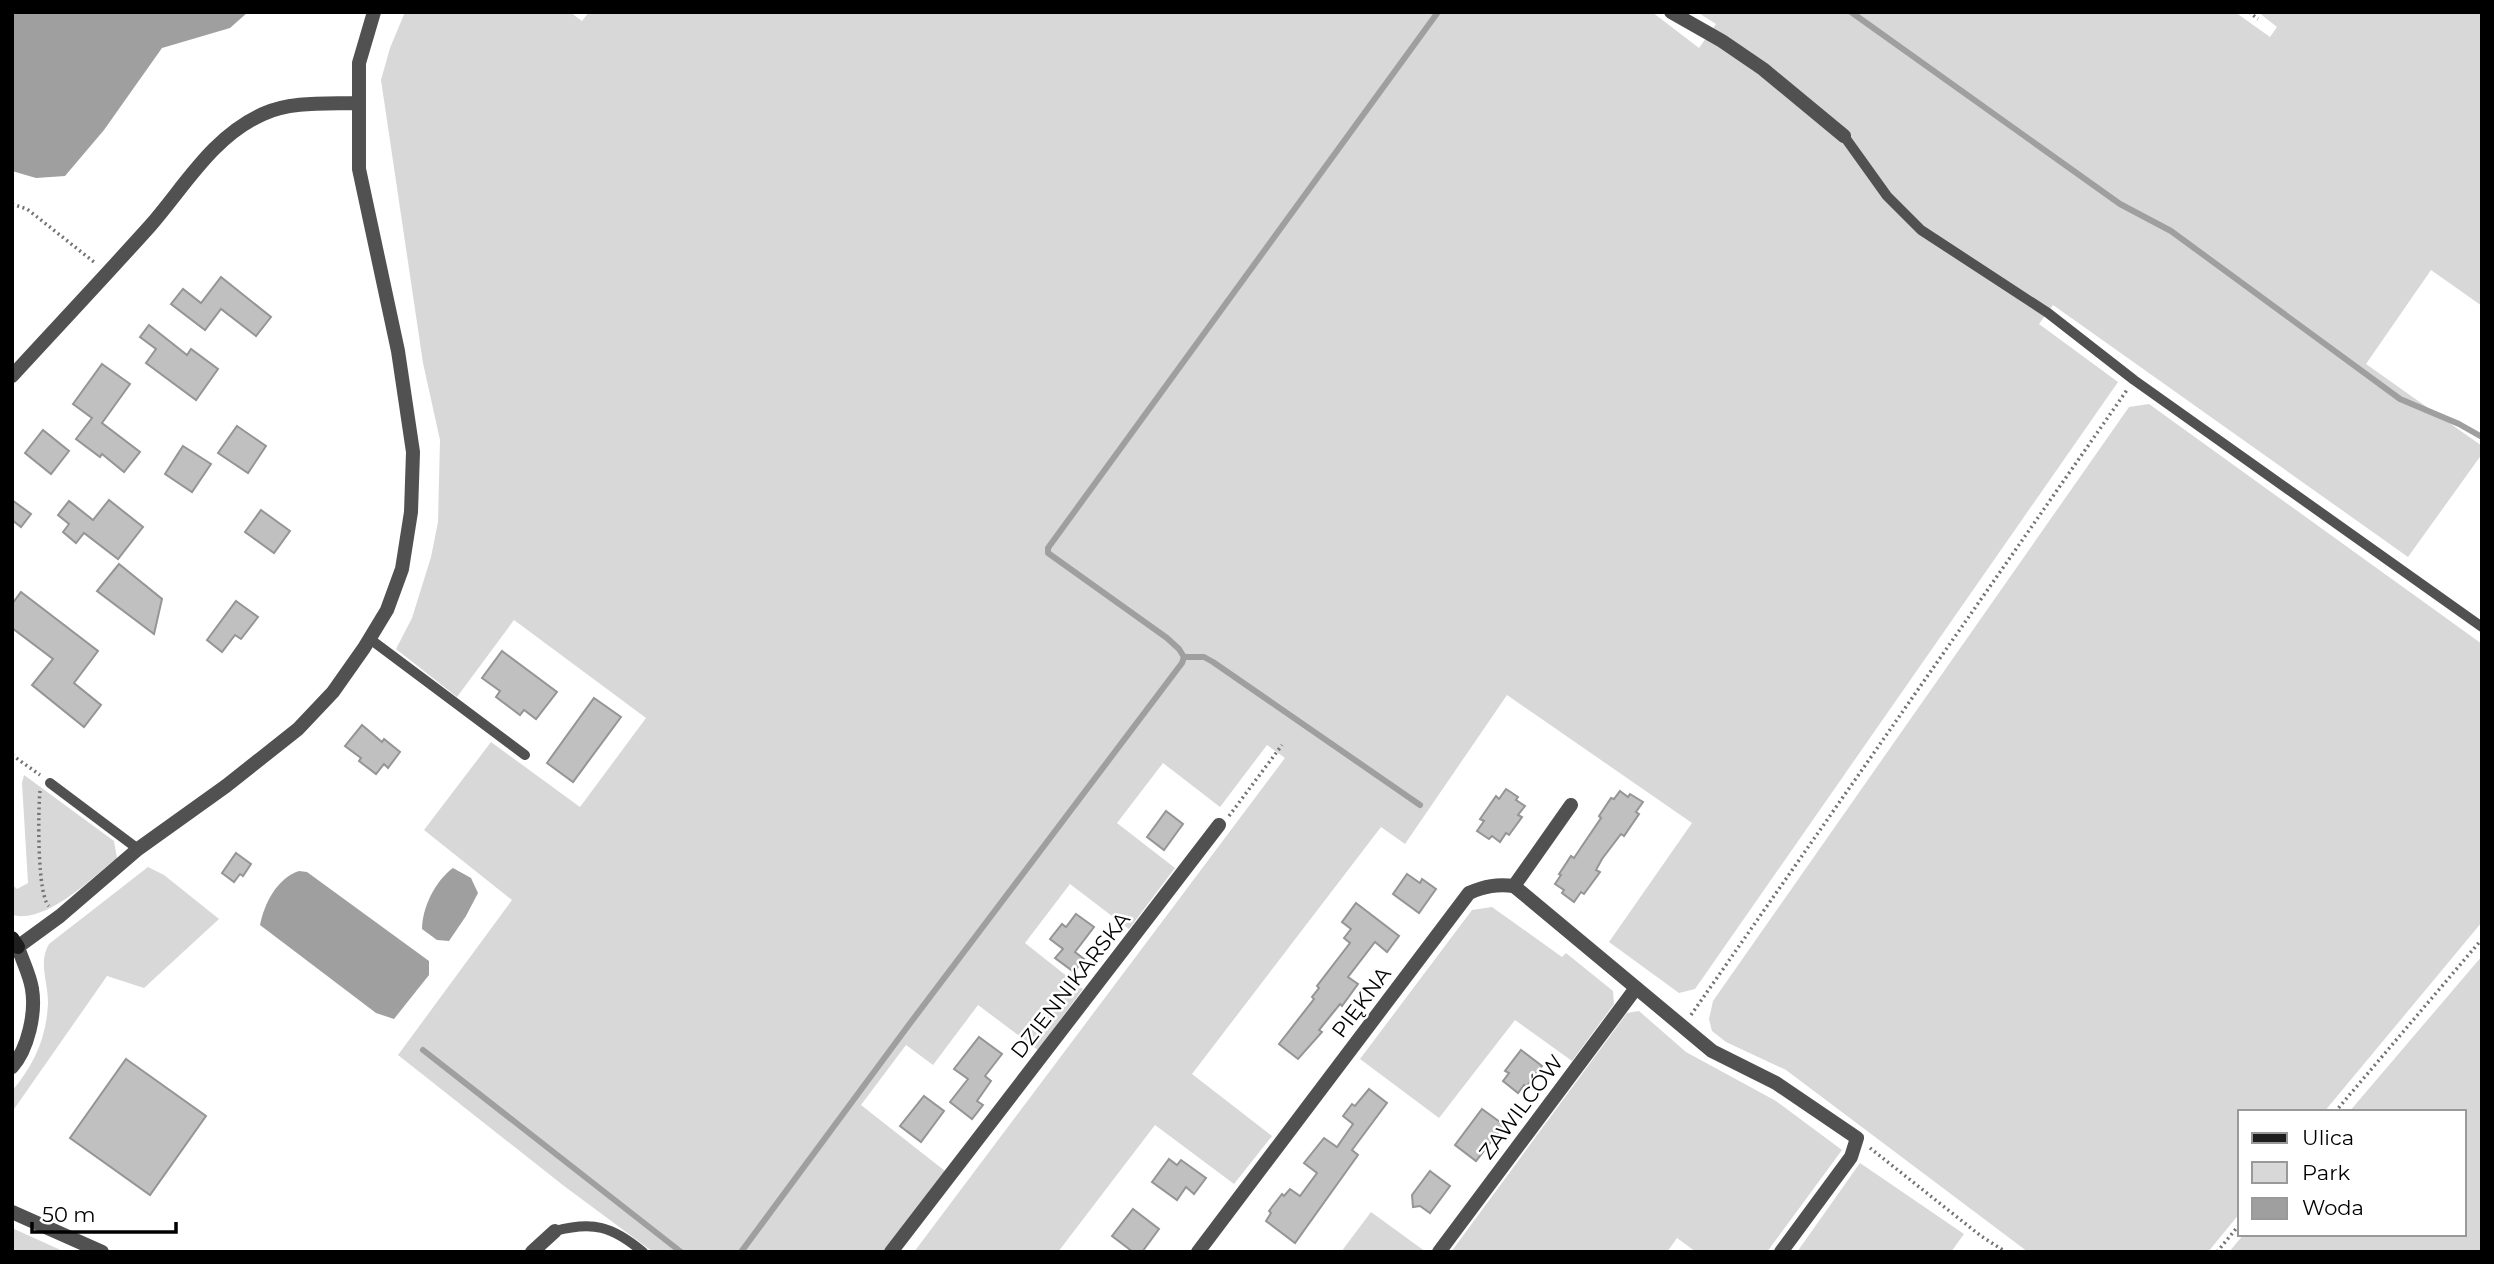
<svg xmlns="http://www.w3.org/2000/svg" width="2494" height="1264" font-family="Montserrat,sans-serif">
	<rect width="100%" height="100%" fill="#fff"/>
	<!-- green -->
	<g fill="#d8d8d8">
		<polygon points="405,12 570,12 582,21 589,12 1652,12 1699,48 1716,24 1697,12 2235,12 2270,37 2277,27 2258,12 2482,12 2482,306 2431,270 2366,364 2482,446 2482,454 2408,557 2053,305 2039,324 2118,382 1695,989 1679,993 1609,942 1692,823 1507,695 1405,844 1381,827 1192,1074 1272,1136 1234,1184 1155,1125 1058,1252 914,1252 1285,758 1267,745 1220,807 1163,763 1117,823 1175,868 1129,929 1070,884 1025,943 1083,989 1038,1050 978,1005 933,1065 906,1045 861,1105 945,1171 883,1252 653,1252 564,1186 398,1055 512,900 424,830 491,742 580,807 646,718 514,620 457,697 396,649 412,618 431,557 438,522 440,440 423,363 381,80 390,48"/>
		<polygon points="2149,404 2482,644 2482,922 2324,1112 2240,1112 2240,1213 2208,1252 2028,1252 1786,1070 1726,1042 1712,1031 1709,1019 1713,1001 2129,407"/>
		<path d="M 24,775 L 114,841 L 117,858 C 91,878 47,924 12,915 L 12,884 L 17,889 L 28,883 L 22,783 Z"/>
		<path d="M 148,867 L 164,875 L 219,919 L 144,988 L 107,976 L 12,1112 L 12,1091 C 34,1065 47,1037 48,1002 C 48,981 38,963 49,944 Z"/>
		<polygon points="1492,907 1562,957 1566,953 1613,991 1614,1004 1572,1061 1515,1020 1439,1118 1360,1059 1472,910"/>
		<polygon points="2482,956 2482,1252 2229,1252 2244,1234 2464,1234 2464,1112 2349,1112"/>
		<polygon points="1639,1011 1686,1052 1776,1101 1842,1150 1767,1252 1696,1252 1677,1238 1667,1252 1451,1252 1627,1013"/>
		<polygon points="1860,1163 1964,1234 1951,1252 1797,1252"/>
		<polygon points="1371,1212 1426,1252 1341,1252"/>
		<polygon points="12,1228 65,1252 12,1252"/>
	</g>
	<!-- water -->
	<g fill="#9f9f9f">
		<polygon points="12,12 248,12 230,28 162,48 104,130 65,176 36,178 12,171"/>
		<path d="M 453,868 L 471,878 L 478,893 L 466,916 L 449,941 L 437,940 L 422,929 C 422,908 435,881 453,868 Z"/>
		<path d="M 299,871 L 307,872 L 429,961 L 429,975 L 394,1019 L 376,1013 L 260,925 C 264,904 277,878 299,871 Z"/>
	</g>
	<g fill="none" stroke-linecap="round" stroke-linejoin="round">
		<!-- stream -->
		<g stroke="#9f9f9f" stroke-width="6">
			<polyline points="1851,12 2120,204 2171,231 2400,399 2459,424 2482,437"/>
			<polyline points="1184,657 1179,649 1167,638 1048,553 1048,548 1438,12"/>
			<polyline points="1184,657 1204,657 1213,662 1420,805"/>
			<polyline points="423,1050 681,1252"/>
			<polyline points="741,1252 908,1026 1182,663 1184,657"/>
		</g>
	</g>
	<!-- building -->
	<g fill="#c0c0c0" stroke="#959595" stroke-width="2">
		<polygon points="221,277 271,317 256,336 221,309 205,330 171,304 183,289 201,303"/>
		<polygon points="149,325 187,355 191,349 218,369 196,400 146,363 156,349 140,337"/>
		<polygon points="102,364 130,384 102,423 140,452 124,472 102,454 100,457 76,439 92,418 73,404"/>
		<polygon points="237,426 266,446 248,473 218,453"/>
		<polygon points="43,430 69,451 51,474 25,453"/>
		<polygon points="183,446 211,464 192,492 165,474"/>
		<polygon points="12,500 31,514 21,527 12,520"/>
		<polygon points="109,500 143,527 118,559 84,533 76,543 63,532 69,524 58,515 69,501 93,520"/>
		<polygon points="261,510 290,531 274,553 245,532"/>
		<polygon points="119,564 162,599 154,634 97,591"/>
		<polygon points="21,592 98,651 74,683 101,705 84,727 32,685 53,659 12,628 12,604"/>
		<polygon points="236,601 258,617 241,639 235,635 222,652 207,640"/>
		<polygon points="502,651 557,692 536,719 524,710 520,715 496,697 500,691 482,678"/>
		<polygon points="594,698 621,717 573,782 547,763"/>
		<polygon points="362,725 382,742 384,739 400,752 388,768 384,764 376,774 359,761 361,758 345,746"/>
		<polygon points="1506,789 1518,797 1516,800 1525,806 1518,815 1522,817 1509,835 1506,833 1500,842 1492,836 1489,839 1477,831 1484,821 1480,819 1496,796 1499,799"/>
		<polygon points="1620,791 1628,797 1630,794 1643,802 1636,812 1639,814 1624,836 1621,834 1602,859 1596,870 1600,872 1584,894 1581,892 1574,902 1562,893 1564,890 1555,884 1561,875 1559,874 1571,856 1574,858 1580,849 1601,818 1599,816 1611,798 1614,799"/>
		<polygon points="1166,811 1183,824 1164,850 1147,837"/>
		<polygon points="236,853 251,864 243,876 240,874 234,882 222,873"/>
		<polygon points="1407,874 1420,883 1422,879 1436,889 1419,913 1393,894"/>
		<polygon points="1356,903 1399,936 1387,952 1375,942 1348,977 1358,984 1342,1006 1340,1004 1319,1030 1322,1032 1298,1059 1279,1044 1314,999 1312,997 1319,988 1317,986 1350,943 1344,938 1351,929 1342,922"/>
		<polygon points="1076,914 1094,927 1075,952 1084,959 1074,972 1055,958 1063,949 1050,939 1062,924 1066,927"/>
		<polygon points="979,1037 1002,1054 985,1076 991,1081 977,1101 983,1105 972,1119 950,1102 968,1079 954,1069"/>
		<polygon points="1521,1050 1542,1066 1526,1087 1524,1085 1518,1093 1503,1081 1509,1073 1505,1071"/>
		<polygon points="126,1059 206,1116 150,1195 70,1138"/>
		<polygon points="1369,1089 1387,1103 1352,1150 1358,1155 1295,1243 1266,1221 1271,1213 1269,1211 1282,1194 1284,1196 1290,1189 1300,1196 1317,1173 1304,1163 1324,1138 1337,1147 1353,1124 1343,1116 1352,1104 1355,1106"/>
		<polygon points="924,1096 944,1111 921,1142 900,1126"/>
		<polygon points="1482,1109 1504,1125 1476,1161 1455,1145"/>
		<polygon points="1169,1159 1177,1165 1181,1160 1206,1178 1194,1194 1186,1187 1177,1200 1152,1182"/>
		<polygon points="1430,1171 1450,1186 1430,1213 1420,1206 1413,1207 1412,1195"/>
		<polygon points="1133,1209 1159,1229 1142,1252 1133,1252 1112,1236"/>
	</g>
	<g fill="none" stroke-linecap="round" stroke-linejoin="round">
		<!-- path -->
		<g stroke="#737373" stroke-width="3.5" stroke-dasharray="2 3.5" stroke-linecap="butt">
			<polyline points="2249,12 2258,19"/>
			<polyline points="12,204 27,209 94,262"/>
			<polyline points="12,755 40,775"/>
			<path d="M 40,791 C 38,810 37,896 49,906"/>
			<polyline points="1229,816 1282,745"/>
			<polyline points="1691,1015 2127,390"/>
			<polyline points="2335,1112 2482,939"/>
			<polyline points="1870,1148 1981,1236 2006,1252"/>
			<polyline points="2217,1252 2240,1224"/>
		</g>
		<!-- service -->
		<g stroke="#515151" stroke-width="10">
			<polyline points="1844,136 1887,196 1921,230 2048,313 2134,380 2482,627"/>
			<polyline points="370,639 525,755"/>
			<polyline points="50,783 138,849"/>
			<path d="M 555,1231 C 593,1221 612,1226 643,1252"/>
		</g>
		<!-- minor -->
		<g stroke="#515151" stroke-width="14">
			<polyline points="1671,12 1722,41 1763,69 1844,136"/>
			<path d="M 12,376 C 58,326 105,276 150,226 C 185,186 212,137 263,114 C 291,101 327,104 358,103"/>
			<polyline points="1514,886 1712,1051 1776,1083 1857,1138 1851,1157 1781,1252"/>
			<polyline points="1514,886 1571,805"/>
			<path d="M 12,1067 C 28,1049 36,1013 32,989 C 30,975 22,960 18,947"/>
			<polyline points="12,1212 102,1252"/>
			<polyline points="532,1252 555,1231"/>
			<polyline points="891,1252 1219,825"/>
			<path d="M 1198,1252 L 1469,893 C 1485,886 1497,884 1514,886"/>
			<polyline points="1439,1252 1636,988"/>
		</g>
		<!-- tertiary -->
		<polyline stroke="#515151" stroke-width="14" points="12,951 60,916 138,849 226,786 298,729 333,692 364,648 387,610 402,569 411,512 413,452 398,351 359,169 359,63 374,12"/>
		<!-- secondary -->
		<polyline stroke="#1e1e1e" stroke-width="14" points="12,938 18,947"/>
	</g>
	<g text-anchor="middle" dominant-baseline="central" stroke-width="5" stroke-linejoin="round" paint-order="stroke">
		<!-- street labels -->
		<g font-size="21" fill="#000" stroke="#fff">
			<text transform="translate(1070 985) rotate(-52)">DZIENNIKARSKA</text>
			<text transform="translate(1361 1002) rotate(-53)">PIĘKNA</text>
			<text transform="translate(1521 1107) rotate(-53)">ZAWILCÓW</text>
		</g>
	</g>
	<!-- border -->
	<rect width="2494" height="1264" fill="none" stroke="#000000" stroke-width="28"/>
	<!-- legend -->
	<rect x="2238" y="1110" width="228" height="126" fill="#ffffff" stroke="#999999" stroke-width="2"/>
	<rect x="2252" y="1133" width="35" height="10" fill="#1e1e1e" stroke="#999999" stroke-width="2"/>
	<text x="2302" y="1145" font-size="21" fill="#000000">Ulica</text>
	<rect x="2252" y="1162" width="35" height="21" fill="#d8d8d8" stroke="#999999" stroke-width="2"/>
	<text x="2302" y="1180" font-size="21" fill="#000000">Park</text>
	<rect x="2252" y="1198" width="35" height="21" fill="#9f9f9f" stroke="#999999" stroke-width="2"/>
	<text x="2302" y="1215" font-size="21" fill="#000000">Woda</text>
	<!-- scale -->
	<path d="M32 1222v10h144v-10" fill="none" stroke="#000000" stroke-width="3.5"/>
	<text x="42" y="1222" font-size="21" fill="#000000" stroke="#ffffff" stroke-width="5" paint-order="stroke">50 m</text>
</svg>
